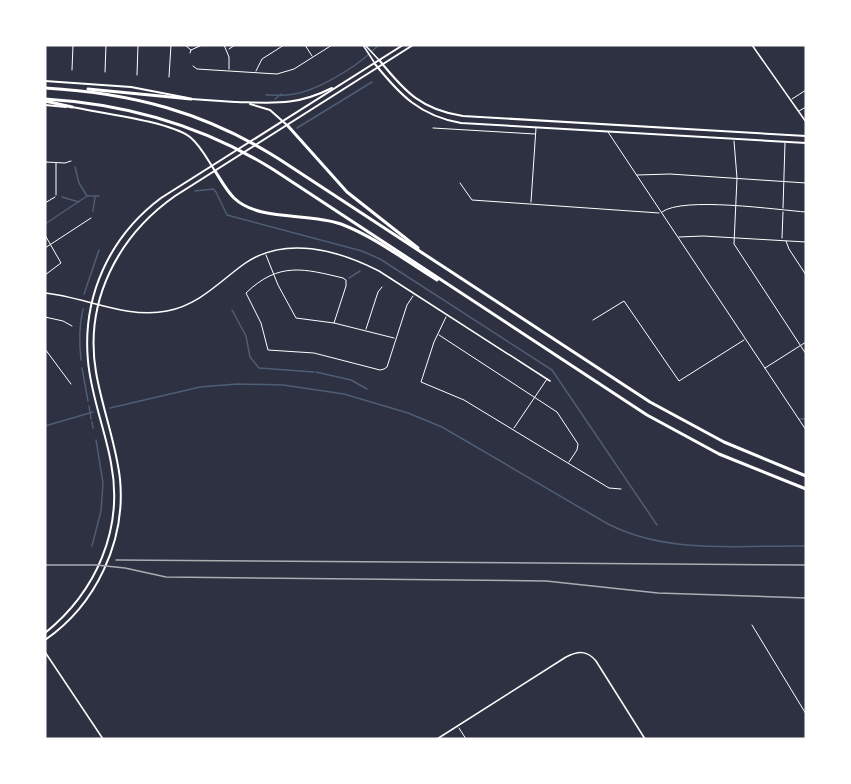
<svg xmlns="http://www.w3.org/2000/svg" width="851" height="784" font-family="'Open Sans',sans-serif">
	<rect width="100%" height="100%" fill="#2d3142"/>
	<g fill="none" stroke-linecap="round" stroke-linejoin="round">
		<!-- stream -->
		<g stroke="#4f5d75" stroke-width="1.5">
			<polyline points="372,51 379,45"/>
			<path d="M 266,95 C 275,95 285,96 294,94 C 316,91 352,69 368,55"/>
			<polyline points="275,99 281,94"/>
			<polyline points="297,128 372,82"/>
			<polyline points="75,167 79,183 87,196 99,196"/>
			<polyline points="195,191 213,189 216,192 227,215 362,251 380,259 552,370 657,525"/>
			<polyline points="62,197 79,202"/>
			<polyline points="93,211 95,197"/>
			<polyline points="45,224 87,196"/>
			<polyline points="349,278 360,271"/>
			<polyline points="84,294 99,250"/>
			<polyline points="232,310 246,336 250,357 259,368 314,372"/>
			<path d="M 81,360 C 79,343 79,326 83,309"/>
			<polyline points="82,368 88,401"/>
			<polyline points="316,372 351,380 367,389"/>
			<polyline points="89,406 91,419"/>
			<path d="M 110,408 L 200,387 L 237,384 L 283,385 L 344,394 L 408,413 L 442,427 L 608,524 C 669,555 740,545 806,546"/>
			<polyline points="799,419 806,419"/>
			<polyline points="92,422 93,428"/>
			<polyline points="45,426 93,412"/>
			<polyline points="92,546 101,511 103,483 96,440"/>
		</g>
		<!-- minor -->
		<g stroke="#fff" stroke-width="1">
			<polyline points="185,45 191,50 190,53"/>
			<polyline points="224,45 229,57 229,69"/>
			<polyline points="305,45 312,56"/>
			<polyline points="45,46 46,45"/>
			<polyline points="229,49 235,45"/>
			<polyline points="191,50 202,45"/>
			<polyline points="193,66 197,69 277,74 294,69 332,45"/>
			<polyline points="72,70 73,45"/>
			<polyline points="256,71 262,59 284,45"/>
			<polyline points="105,72 106,45"/>
			<polyline points="137,75 138,45"/>
			<polyline points="169,77 171,45"/>
			<polyline points="792,99 806,90"/>
			<polyline points="799,111 806,107"/>
			<polyline points="433,128 535,134"/>
			<polyline points="608,132 806,430"/>
			<polyline points="734,141 737,178 734,244 806,354"/>
			<polyline points="45,162 65,163 71,161"/>
			<polyline points="56,163 56,195"/>
			<polyline points="637,175 670,174 806,183"/>
			<polyline points="460,183 472,200 659,213"/>
			<polyline points="531,202 536,128"/>
			<polyline points="45,203 55,197"/>
			<polyline points="783,208 785,143"/>
			<path d="M 662,212 C 682,196 778,210 806,212"/>
			<polyline points="45,235 61,263 45,275"/>
			<polyline points="679,237 703,236 806,242"/>
			<polyline points="782,238 783,212"/>
			<polyline points="786,241 789,249 806,275"/>
			<polyline points="45,248 91,218"/>
			<polyline points="266,255 278,285 296,318 334,323 394,338"/>
			<polyline points="45,317 63,321 72,326"/>
			<polyline points="446,317 434,342 421,382 464,400 609,488 621,489"/>
			<polyline points="593,320 624,301 679,381 744,340"/>
			<path d="M 334,323 L 346,286 L 346,280 L 343,278 C 305,269 279,261 246,293 L 261,323 L 268,350 L 314,353 L 380,370 L 384,369 L 387,367 L 407,305 L 413,296"/>
			<polyline points="366,329 378,292 382,287"/>
			<polyline points="439,335 557,412 578,444 577,450 569,462"/>
			<polyline points="45,349 71,384"/>
			<polyline points="765,368 806,342"/>
			<polyline points="514,428 547,379"/>
			<polyline points="752,625 806,714"/>
			<polyline points="459,728 466,739"/>
		</g>
		<!-- tertiary -->
		<g stroke="#fff" stroke-width="1.5">
			<polyline points="363,45 374,62"/>
			<polyline points="365,45 379,60"/>
			<polyline points="752,45 806,122"/>
			<path d="M 45,293 C 85,297 126,319 167,311 C 199,305 219,282 244,264 C 285,235 338,250 379,271 L 550,381"/>
			<polyline points="45,652 103,739"/>
			<path d="M 437,739 L 566,657 C 578,651 587,650 596,661 L 645,739"/>
		</g>
		<!-- secondary -->
		<g stroke="#fff" stroke-width="2">
			<path d="M 380,61 C 405,92 422,110 463,116 L 806,136"/>
			<path d="M 375,64 C 400,95 420,116 461,123 L 806,143"/>
			<polyline points="45,81 131,87 188,98"/>
			<polyline points="45,105 66,107"/>
		</g>
		<!-- primary -->
		<g stroke="#fff" stroke-width="2">
			<polyline points="191,99 235,102"/>
			<path d="M 236,102 C 274,103 296,106 332,88"/>
			<polyline points="250,104 270,110 288,126"/>
			<path d="M 72,107 C 100,113 168,121 190,137 C 201,146 207,159 215,171"/>
			<path d="M 45,633 C 96,592 124,529 111,463 C 105,429 91,396 88,361 C 82,297 109,237 161,198 L 403,45"/>
			<path d="M 45,640 C 96,605 126,541 120,479 C 116,443 102,408 96,372 C 84,301 118,236 175,196 L 413,45"/>
		</g>
		<!-- motorway -->
		<g stroke="#fff" stroke-width="3">
			<path d="M 45,88 C 132,93 205,112 279,159 L 650,402 L 724,442 L 806,476"/>
			<polyline points="88,89 191,99"/>
			<path d="M 45,99 C 128,104 204,126 274,170 L 647,415 L 719,454 L 806,489"/>
			<polyline points="45,101 72,107"/>
			<polyline points="288,126 347,192 418,248"/>
			<path d="M 215,171 C 221,180 226,190 234,198 C 259,222 308,212 341,224 C 375,237 406,261 437,280"/>
		</g>
		<!-- rail -->
		<g stroke="#abadb3" stroke-width="1.5">
			<polyline points="116,560 806,565"/>
			<polyline points="45,565 96,565 125,568 166,577 546,581 658,593 806,598"/>
		</g>
	</g>
	<!-- border -->
	<rect width="851" height="784" fill="none" stroke="#ffffff" stroke-width="93"/>
</svg>
